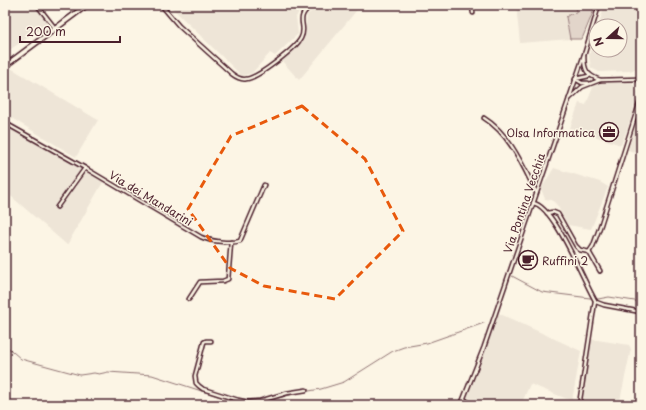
<svg xmlns="http://www.w3.org/2000/svg" width="646" height="410" font-family="'Playpen Sans',sans-serif">
	<rect width="100%" height="100%" fill="#fcf5e5"/>
	<filter id="ink" filterUnits="userSpaceOnUse"><feTurbulence type="fractalNoise" baseFrequency=".025" numOctaves="2"/><feDisplacementMap in="SourceGraphic" scale="8" xChannelSelector="R" yChannelSelector="G"/><feConvolveMatrix kernelMatrix="1 2 1 2 8 2 1 2 1" color-interpolation-filters="sRGB"/></filter>
	<g filter="url(#ink)">
		<!-- built -->
		<g fill="#eee5d7">
			<polygon points="5,5 34,5 48,24 5,53"/>
			<polygon points="169,5 305,5 301,8 296,17 298,34 275,56 270,53 252,73 242,76"/>
			<polygon points="319,5 361,5 299,80 282,61 304,40 307,15"/>
			<polygon points="516,5 576,5 576,13 566,17 570,39 520,43"/>
			<polygon points="605,5 641,5 641,63 637,68 630,71 599,72 591,68 589,55 596,33 596,50 620,50 620,26 598,26"/>
			<polygon points="9,67 98,120 76,157 5,114 5,70"/>
			<polygon points="610,79 632,82 638,93 632,116 621,145 570,128 579,103 586,105 594,85"/>
			<polygon points="637,122 641,123 641,154 628,150"/>
			<polygon points="5,124 103,182 67,245 5,191"/>
			<polygon points="554,168 600,182 608,187 591,229 568,225 557,205 552,200 545,199 541,189"/>
			<polygon points="498,313 581,351 572,401 530,384 521,405 464,405"/>
			<polygon points="591,339 629,345 631,349 619,405 581,405"/>
		</g>
		<!-- green -->
		<polygon fill="#e2d5ca" stroke="#967a7a" points="576,5 596,5 582,39 570,39 566,17 570,14 576,13"/>
		<g fill="none" stroke-linecap="round" stroke-linejoin="round">
			<!-- stream -->
			<g stroke="#917474" stroke-width="1">
				<polyline points="512,276 542,292 598,299 609,297 641,302"/>
				<polyline points="5,345 21,359 80,375 94,373 99,374 108,372 152,375 245,405"/>
				<polyline points="254,405 297,393 321,389 344,382 393,351 404,347 427,343 484,323"/>
			</g>
			<defs>
				<g id="minor">
					<polyline points="37,5 55,28"/>
					<path d="M 161,5 L 179,26 L 232,74 C 236,77 241,80 246,79 C 258,78 296,48 301,38 C 308,25 293,19 312,5"/>
					<polyline points="472,5 473,13"/>
					<polyline points="641,73 638,79 641,84"/>
					<polyline points="600,80 638,79"/>
					<polyline points="588,83 582,83 575,79 589,76"/>
					<path d="M 569,99 L 582,87 L 600,80 C 587,75 584,71 584,56"/>
					<path d="M 484,118 C 510,134 523,166 536,192"/>
					<path d="M 5,123 L 85,168 L 201,237 C 209,241 231,244 240,241 L 264,185"/>
					<path d="M 533,203 C 555,206 584,283 596,302 L 604,305 L 641,312"/>
					<polyline points="57,207 85,168"/>
					<polyline points="547,213 553,212 558,214 576,246 580,250 589,252 593,246 601,224 641,98"/>
					<polyline points="589,252 600,271"/>
					<polyline points="189,299 200,282 223,281 228,279 231,242"/>
					<polyline points="211,341 206,341 204,342 195,376 196,383 199,386 203,389 238,400 248,402 260,401 287,393 306,390"/>
					<polyline points="464,399 472,405"/>
					<polyline points="580,399 595,301"/>
					<polyline points="461,405 484,347 585,52 599,5"/>
				</g>
				<polyline id="secondary" points="5,66 87,5"/>
			</defs>
			<!-- minor casing -->
			<use href="#minor" stroke="#4a1f2b" stroke-width="5.5"/>
			<!-- secondary casing -->
			<use href="#secondary" stroke="#4a1f2b" stroke-width="7"/>
			<!-- minor -->
			<use href="#minor" stroke="#fcf5e5" stroke-width="2.5"/>
			<!-- secondary -->
			<use href="#secondary" stroke="#fcf5e5" stroke-width="4"/>
		</g>
	</g>
	<!-- marked area -->
	<path fill="none" stroke="#e8590c" stroke-width="3" stroke-dasharray="8 5" stroke-linejoin="round" d="M 302,106 L 365,159 L 403,231 L 335,299 L 264,286 L 230,268 L 188,209 L 231,136 Z"/>
	<!-- icons -->
	<defs>
		<symbol id="office-ring" viewBox="-11 -11 22 22"><circle r="9.5" fill="#fcf5e5" stroke="#4a1f2b" stroke-width="1.5"/><path d="M-6-3h4V-5.5h4V-3h4V5H-6ZM-1-4.5V-3h2v-1.5ZM-6 0V1H6V0Z" fill="#4a1f2b"/></symbol>
		<symbol id="cafe-ring" viewBox="-11 -11 22 22"><circle r="9.5" fill="#fcf5e5" stroke="#4a1f2b" stroke-width="1.5"/><path d="M-5.5-4.5H6V0H3Q3 3.5 0 3.5H-2.5Q-5.5 3.5-5.5 0ZM3-3.2v2h1.7v-2ZM-6 4.5H4V6H-6Z" fill="#4a1f2b"/></symbol>
	</defs>
	<g fill-rule="evenodd">
		<use href="#office-ring" x="598" y="121" width="22" height="22"/>
		<use href="#cafe-ring" x="517" y="249" width="22" height="22"/>
	</g>
	<g text-anchor="middle" dominant-baseline="central" stroke-width="3" stroke-linejoin="round" paint-order="stroke">
		<!-- poi labels -->
		<g font-size="11" fill="#4a1f2b" stroke="#fcf5e5" text-anchor="end">
			<text x="595" y="132">Olsa Informatica</text>
			<text x="542" y="260" text-anchor="start">Ruffini 2</text>
		</g>
		<!-- street labels -->
		<g font-size="11" fill="#4a1f2b" stroke="#fcf5e5">
			<text transform="translate(151 198) rotate(31)">Via dei Mandarini</text>
			<text transform="translate(524 203) rotate(-71)">Via Pontina Vecchia</text>
		</g>
	</g>
	<!-- margin -->
	<rect width="646" height="410" fill="none" stroke="#fcf5e5" stroke-width="20"/>
	<rect x="10" y="10" width="626" height="390" fill="none" stroke="#4a1f2b" stroke-width="1.5" filter="url(#ink)"/>
	<!-- north arrow -->
	<g transform="translate(608 38) rotate(249)"><circle r="19" fill="#fcf5e5" stroke="#b59f9b"/>
	<path d="M0-3L7 15L0 10L-7 15Z" fill="#4a1f2b"/>
	<text y="-6" font-size="11" font-weight="bold" text-anchor="middle" fill="#4a1f2b">N</text>
	</g>
	<!-- scale -->
	<path d="M20 36v6h100v-6" fill="none" stroke="#4a1f2b" stroke-width="2"/>
	<text x="26" y="36" font-size="12" fill="#4a1f2b" stroke="#fcf5e5" stroke-width="3" paint-order="stroke">200 m</text>
</svg>
